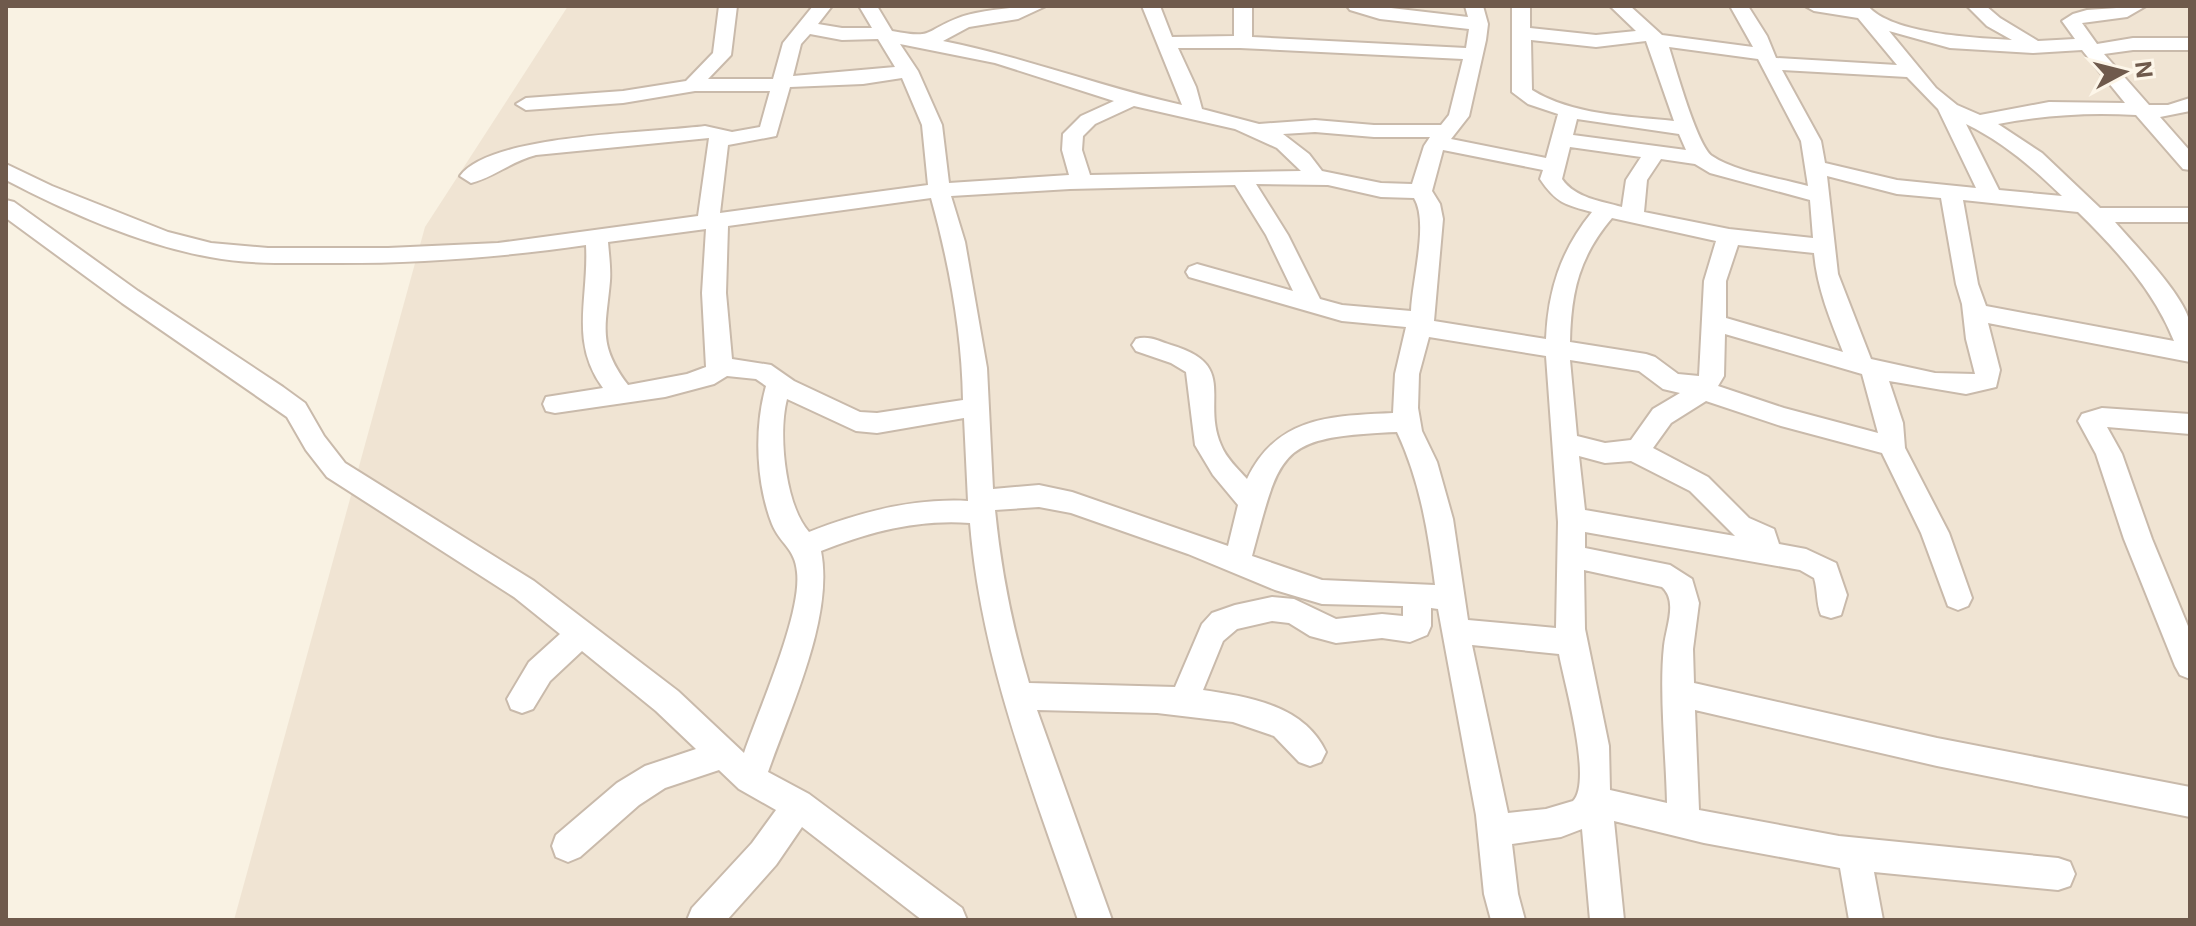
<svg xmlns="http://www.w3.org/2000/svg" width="2196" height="926" font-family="Inter,sans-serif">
	<rect width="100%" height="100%" fill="#f9f2e3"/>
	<!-- residential -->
	<polygon fill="#f0e4d3" points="568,6 2190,6 2190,920 234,920 425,227"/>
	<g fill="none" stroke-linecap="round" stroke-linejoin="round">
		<defs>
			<g id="minor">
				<path d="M 719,6 L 737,6 L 731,55 L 708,79 L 773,79 L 783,43 L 813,6 L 832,6 L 818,24 L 842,28 L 872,28 L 859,6 L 877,6 L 892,31 C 935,39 922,32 958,18 C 978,10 1024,6 1046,6 L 1018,19 L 969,27 L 943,41 C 1024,57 1101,87 1182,105 L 1142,6 L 1160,6 L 1172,37 L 1234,36 L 1234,6 L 1252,6 L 1252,37 L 1466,48 L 1469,29 L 1380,19 L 1350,10 L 1347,6 L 1374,6 L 1468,17 L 1465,6 L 1483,6 L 1488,24 L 1486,40 L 1469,116 L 1451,139 L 1546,158 L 1558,114 L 1528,104 L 1512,92 L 1512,6 L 1530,6 L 1530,28 L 1596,35 L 1636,31 L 1610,6 L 1630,6 L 1662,35 L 1753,47 L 1730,6 L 1748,6 L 1767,36 L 1776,58 L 1897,65 L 1858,18 L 1814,11 L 1805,6 L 1868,6 C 1891,34 1976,38 2012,40 L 1987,26 L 1967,6 L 1986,6 L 2000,18 L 2038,41 L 2075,39 L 2062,21 L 2073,14 L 2087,10 L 2146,6 L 2127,17 L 2082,23 L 2097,44 L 2133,38 L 2190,38 L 2190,50 L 2133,50 L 2104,54 L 2149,105 L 2168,105 L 2190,98 L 2190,111 L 2160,117 L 2190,151 L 2190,170 L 2183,169 L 2136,115 C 2088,112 2045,115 1998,124 L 2042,153 L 2100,208 L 2190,208 L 2190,222 L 2115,222 C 2134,244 2186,297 2190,324 C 2192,336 2190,349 2190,362 L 1988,323 L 2000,370 L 1996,387 L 1966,394 L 1889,381 L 1903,423 L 1905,448 L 1949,533 L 1972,598 L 1968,606 L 1958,610 L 1948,606 L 1921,533 L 1882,453 L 1781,426 L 1706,401 L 1671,423 L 1653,448 L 1708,477 L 1749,518 L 1774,529 L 1779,544 L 1806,549 L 1836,563 L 1847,595 L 1841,615 L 1831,618 L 1821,615 C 1816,603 1818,591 1814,578 L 1800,570 L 1585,532 L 1585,548 L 1670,565 L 1692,579 L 1699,603 L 1693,649 L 1694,683 L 1937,738 L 2190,787 L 2190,817 L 1937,766 L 1695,710 L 1699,810 L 1839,836 L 2058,858 L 2070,862 L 2075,874 L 2070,886 L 2058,890 L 1874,872 L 1883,920 L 1849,920 L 1840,868 L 1704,843 L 1614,821 L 1624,920 L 1590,920 L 1582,829 L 1561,837 L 1512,844 L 1518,894 L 1525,920 L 1491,920 L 1484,894 L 1476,815 L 1438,609 L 1431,608 L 1431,626 L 1427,635 L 1410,642 L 1382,638 L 1336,643 L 1310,636 L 1289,623 L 1272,621 L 1237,629 L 1223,641 L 1203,690 C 1249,697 1304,705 1326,752 L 1321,762 L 1310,766 L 1299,762 L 1274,736 L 1233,722 L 1157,713 L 1037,710 L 1112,920 L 1078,920 C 1033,790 981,661 970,523 C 918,519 869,532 821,551 C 834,617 790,709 768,772 L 809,794 L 962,908 L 967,920 L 922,920 L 802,827 L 776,865 L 727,920 L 687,920 L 692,908 L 752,843 L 776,810 L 739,789 L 719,770 L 665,788 L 639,805 L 580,857 L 568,862 L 556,857 L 552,846 L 556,835 L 617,783 L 645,766 L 696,749 L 656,711 L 582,651 L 550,681 L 533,709 L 522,713 L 511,709 L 507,699 L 529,662 L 560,634 L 514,597 L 327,477 L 306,450 L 287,417 L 122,303 L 6,218 L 6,200 L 14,202 L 138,291 L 283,387 L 305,403 L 324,436 L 345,463 L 534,581 L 678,691 L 744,753 C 759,709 802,614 797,572 C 795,548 780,544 772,524 C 756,483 754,428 766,386 L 756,379 L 727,376 L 714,384 L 665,397 L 555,413 L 546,411 L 543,404 L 546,397 L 603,388 C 569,342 589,298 586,245 C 497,258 409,264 319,263 C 283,263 246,264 210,257 C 142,245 67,212 6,180 L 6,164 L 52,186 L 168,232 L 211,243 L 268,248 L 388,248 L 498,243 L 698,216 L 709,138 L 536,155 C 512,161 494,177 471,183 L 460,176 C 490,134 652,133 705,126 L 732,132 L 760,127 L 770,91 L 695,91 L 623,103 L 526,110 L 516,104 L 526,98 L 623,91 L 686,81 L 713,53 ZM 1889,31 L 1950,48 L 2033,53 L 2082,50 L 2125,103 L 2049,102 L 1980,115 L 1957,105 L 1936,88 ZM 810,34 L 842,40 L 878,39 L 895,67 L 793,76 L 801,44 ZM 1531,40 L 1596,47 L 1646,41 L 1674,121 C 1627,116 1572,115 1532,90 ZM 900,44 L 995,63 L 1114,101 L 1081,116 L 1063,134 L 1062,150 L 1069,175 L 949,183 L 942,125 L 918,71 ZM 1669,47 L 1758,59 L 1801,141 L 1808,186 C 1780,178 1735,172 1712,156 C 1697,145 1676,69 1669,47 ZM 1178,48 L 1240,48 L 1463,59 L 1449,115 L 1441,125 L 1374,125 L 1315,120 L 1259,124 L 1202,109 L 1196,87 ZM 1782,70 L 1907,77 L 1938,109 L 1976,188 L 1897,180 L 1825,163 L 1821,141 ZM 902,78 L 922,125 L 928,185 L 720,213 L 728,145 L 776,136 L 790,87 L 863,84 ZM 1134,106 L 1235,129 L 1277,148 L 1301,171 L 1090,175 L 1082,150 L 1083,136 L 1095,124 ZM 1577,119 L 1679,134 L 1686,150 L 1573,135 ZM 1966,124 C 2003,142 2032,167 2062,196 L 1999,190 ZM 1315,132 L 1374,137 L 1430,137 L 1424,146 L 1412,184 L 1381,183 L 1322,171 L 1309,154 L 1283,134 ZM 1570,147 L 1641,157 L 1626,180 L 1622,207 C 1601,201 1575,198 1562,179 ZM 1443,150 L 1543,170 L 1540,179 C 1556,203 1566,205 1592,212 C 1561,250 1548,290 1546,339 L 1434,321 L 1443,219 L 1440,204 L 1432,191 ZM 1661,159 L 1695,164 L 1710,173 L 1810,200 L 1813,238 L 1729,229 L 1644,212 L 1647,180 ZM 1827,176 L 1897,194 L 1941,198 L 1956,284 L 1962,304 L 1966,339 L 1975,374 L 1935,373 L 1871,359 L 1838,274 ZM 1256,184 L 1328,185 L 1381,197 L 1414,198 C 1429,222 1412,281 1411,311 L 1342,305 L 1320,299 L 1288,235 ZM 1235,185 L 1266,235 L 1293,291 L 1197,264 L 1189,267 L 1186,272 L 1189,277 L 1342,321 L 1406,327 L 1395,374 L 1393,413 C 1331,416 1277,416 1247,479 C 1238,469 1226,458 1221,445 C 1201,399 1239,365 1171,345 C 1159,341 1148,335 1136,339 L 1132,345 L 1136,351 L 1171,363 L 1186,372 L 1195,445 L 1213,475 L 1238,505 L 1228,546 L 1072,492 L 1039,485 L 993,489 L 987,368 L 965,242 L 951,196 L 1070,189 ZM 931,198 C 949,263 962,332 963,400 L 877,413 L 860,412 L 794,381 L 771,365 L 732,359 L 726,293 L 728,226 ZM 1963,200 L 2078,212 C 2116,249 2154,291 2174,341 L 1986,306 L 1978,284 ZM 1612,218 L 1716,241 L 1704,281 L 1699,376 L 1678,374 L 1655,357 L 1646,354 L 1570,342 C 1571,292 1579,257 1612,218 ZM 706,229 L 702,293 L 706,367 L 687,374 L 628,385 C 597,344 606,327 610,281 C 611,269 609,255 608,242 ZM 1738,245 L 1814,253 C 1817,288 1830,319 1843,352 L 1726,318 L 1726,281 ZM 1725,334 L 1862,374 L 1878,433 L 1784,408 L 1718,386 L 1724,376 ZM 1429,337 L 1546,356 L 1558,522 L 1556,628 L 1468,620 L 1453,519 L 1437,462 L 1422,431 L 1418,408 L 1419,374 ZM 1570,360 L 1639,371 L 1663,389 L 1680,393 L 1653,409 L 1631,440 L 1605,443 L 1577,436 ZM 787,399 L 856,431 L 877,433 L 964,418 L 968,501 C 913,498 860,512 809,532 C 785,505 778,434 787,399 ZM 1397,432 C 1420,481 1428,531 1435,585 L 1322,580 L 1252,556 C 1281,449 1278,437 1397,432 ZM 1579,456 L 1605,463 L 1631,461 L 1690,491 L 1735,536 L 1585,510 ZM 1039,507 L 1071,513 L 1188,554 L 1275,590 L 1322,604 L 1403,606 L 1403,616 L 1382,614 L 1336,619 L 1294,599 L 1272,597 L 1235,605 L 1212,613 L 1202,624 L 1175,687 L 1029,683 C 1012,626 1001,570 995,510 ZM 1584,570 L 1662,587 C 1678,601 1666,627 1664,646 C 1659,692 1666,755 1667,803 L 1610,790 L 1609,746 L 1585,629 ZM 1472,645 L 1559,654 C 1564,682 1593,781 1573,801 L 1546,809 L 1508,813 Z"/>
				<polygon points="2102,408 2190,414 2190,434 2107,427 2122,454 2152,539 2190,631 2190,679 2180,675 2175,666 2124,539 2096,454 2078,421 2082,414"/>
			</g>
		</defs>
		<!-- minor casing -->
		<use href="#minor" stroke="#c9baab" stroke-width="4"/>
		<!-- minor -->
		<use href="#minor" fill="#fff" fill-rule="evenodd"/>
	</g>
	<!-- border -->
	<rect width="2196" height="926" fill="none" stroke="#6f5a4c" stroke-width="16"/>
	<!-- north arrow -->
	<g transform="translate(2124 72) rotate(83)" stroke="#fdf6e9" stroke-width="6" paint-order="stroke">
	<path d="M0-6L14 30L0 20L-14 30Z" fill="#6f5a4c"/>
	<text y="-12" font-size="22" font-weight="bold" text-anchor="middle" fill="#6f5a4c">N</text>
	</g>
</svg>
